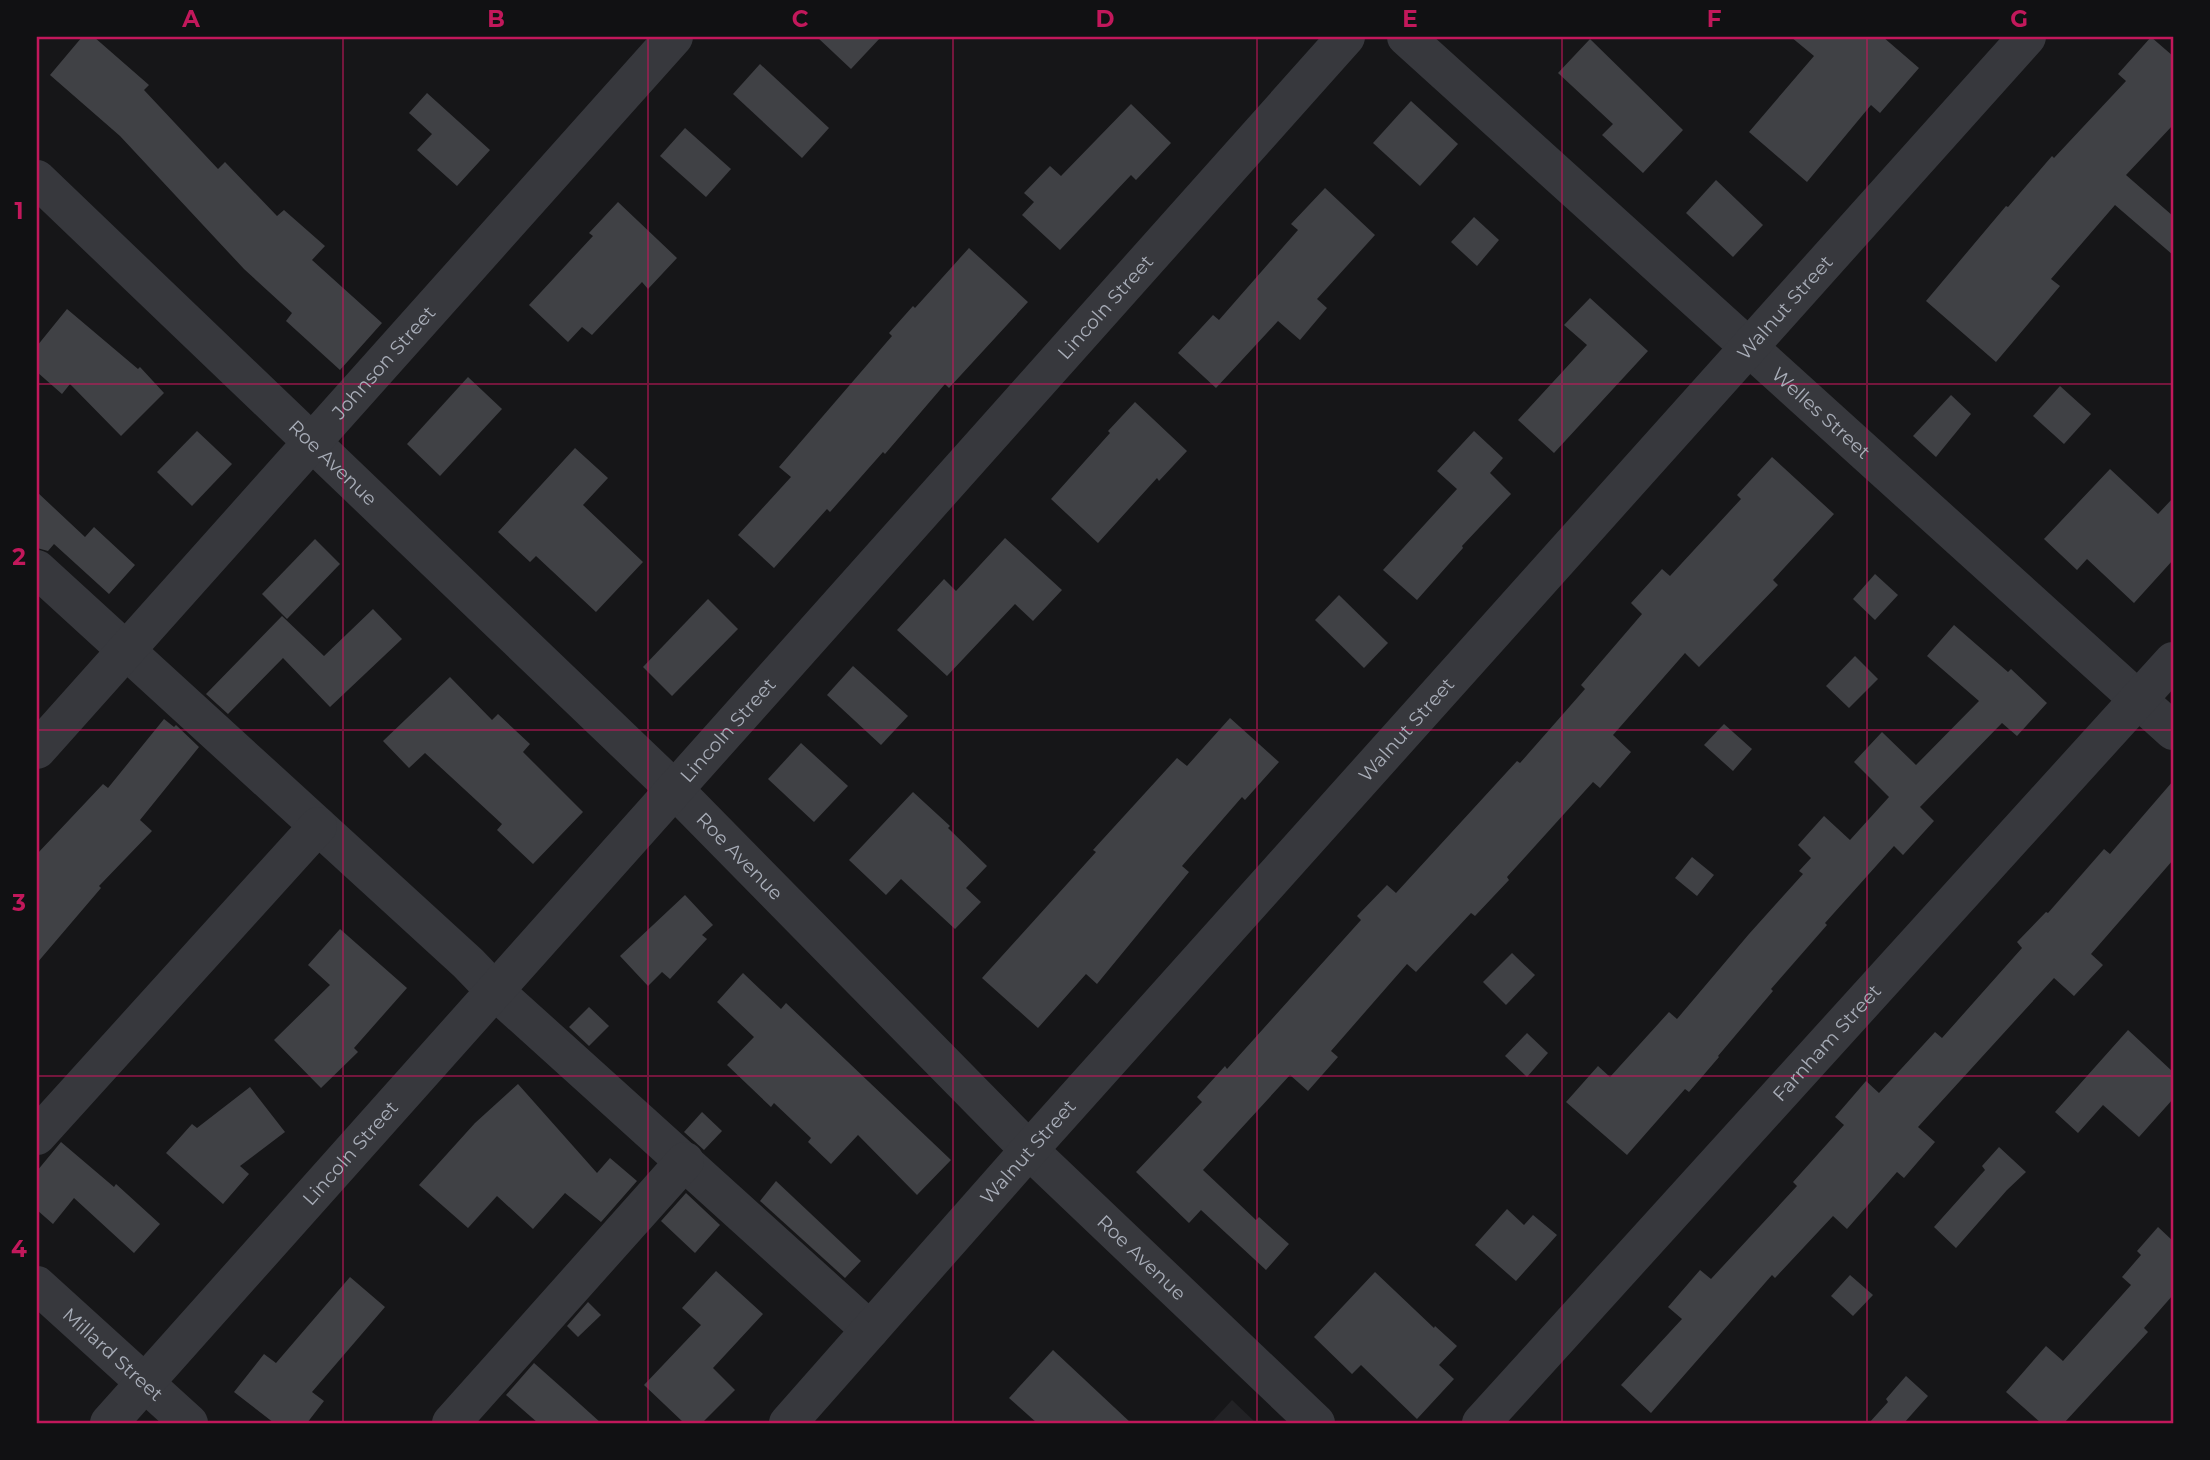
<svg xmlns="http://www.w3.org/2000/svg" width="2210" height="1460" font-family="Montserrat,sans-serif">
	<rect width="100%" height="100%" fill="#161618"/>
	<!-- built -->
	<polygon fill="#222225" points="1232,1400 1256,1423 1211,1423"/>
	<!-- building -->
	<g fill="#404145">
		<polygon points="82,37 94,37 149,85 144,90 218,169 225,162 277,216 284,210 325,246 312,260 382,323 340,370 286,321 292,313 244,269 120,136 50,75"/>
		<polygon points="817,37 881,37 851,69"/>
		<polygon points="1791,37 1883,37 1919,68 1880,113 1871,105 1807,182 1749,132 1814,56"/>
		<polygon points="2151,37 2173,56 2173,125 2126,175 2173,216 2173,255 2115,205 2051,279 2060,286 1996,362 1926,301 2006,206 2008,207 2052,156 2054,158 2126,81 2118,74"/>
		<polygon points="1590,39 1683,130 1643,173 1602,135 1613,124 1558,73"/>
		<polygon points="760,64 829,128 802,158 733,94"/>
		<polygon points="427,93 490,150 457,186 417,150 432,134 409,113"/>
		<polygon points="1411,101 1458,144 1420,186 1373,143"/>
		<polygon points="1131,104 1171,143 1136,180 1131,175 1060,250 1022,215 1034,202 1024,193 1050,166 1061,176"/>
		<polygon points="685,128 731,169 706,197 660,156"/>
		<polygon points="1716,180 1763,225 1733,257 1686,213"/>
		<polygon points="1325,188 1375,235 1317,299 1327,308 1300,340 1278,321 1216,388 1178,353 1213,315 1219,320 1298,230 1291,224"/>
		<polygon points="618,202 677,258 648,289 642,282 592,335 582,327 568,342 529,305 593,236 589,233"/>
		<polygon points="1474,217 1499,240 1477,266 1451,242"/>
		<polygon points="969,248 1028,302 949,388 945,384 885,454 883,452 830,512 827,509 774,568 738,535 791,477 779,467 892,336 889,333 913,306 915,308"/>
		<polygon points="1590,298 1648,351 1554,453 1518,420 1587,345 1564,325"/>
		<polygon points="67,309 138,369 140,367 164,393 121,436 70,384 62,394 37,372 37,346"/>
		<polygon points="468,377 502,409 440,476 407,444"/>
		<polygon points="2060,386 2091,414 2064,444 2033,416"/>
		<polygon points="1951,395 1971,414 1936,457 1913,436"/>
		<polygon points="1135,402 1187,451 1159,481 1157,478 1098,543 1051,499 1110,433 1108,431"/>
		<polygon points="197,431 232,464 192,506 157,472"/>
		<polygon points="1474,431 1503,458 1490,473 1511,494 1462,546 1463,548 1417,600 1383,570 1457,489 1437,471"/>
		<polygon points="575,448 608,478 583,505 643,562 596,612 536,556 530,562 498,532"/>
		<polygon points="1772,457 1834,514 1773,580 1778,585 1699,667 1685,653 1613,735 1631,752 1600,788 1593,782 1507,877 1509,880 1475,916 1471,913 1416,972 1407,964 1331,1051 1338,1057 1308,1091 1290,1075 1203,1170 1256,1220 1259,1217 1289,1244 1266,1270 1201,1210 1189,1223 1136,1172 1202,1102 1197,1097 1225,1066 1227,1069 1361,920 1357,916 1387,885 1396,893 1517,761 1520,763 1585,689 1581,685 1642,614 1631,603 1662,569 1670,576 1741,499 1737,495"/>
		<polygon points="2110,469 2158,514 2173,498 2173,560 2134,603 2087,559 2077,570 2044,539"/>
		<polygon points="37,492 85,537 94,527 135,565 109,594 54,544 48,551 37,548"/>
		<polygon points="1005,538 1062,590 1033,621 1015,604 947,676 897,630 944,579 956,591"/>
		<polygon points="315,539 340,564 287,619 262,594"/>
		<polygon points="1875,574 1898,595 1875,620 1853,599"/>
		<polygon points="1339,595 1388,643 1364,668 1315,620"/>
		<polygon points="708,599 738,629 672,696 643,667"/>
		<polygon points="373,609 402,639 330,707 283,658 228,714 206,694 282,616 324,656"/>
		<polygon points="1954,625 2008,672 2011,669 2047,703 2017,736 2002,723 1920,807 1934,821 1903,855 1894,846 1825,923 1827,925 1771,989 1773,991 1718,1056 1719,1057 1689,1092 1685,1089 1627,1155 1566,1102 1598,1066 1610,1077 1669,1012 1677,1019 1749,934 1803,874 1799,871 1811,858 1798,845 1824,816 1850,840 1889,797 1854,762 1882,732 1916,765 1979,701 1927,656"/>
		<polygon points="1855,656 1878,679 1849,708 1826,686"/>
		<polygon points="853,666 908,716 881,745 827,695"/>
		<polygon points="450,677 492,720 498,714 530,744 523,752 583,812 533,864 497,830 502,824 425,753 409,768 383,741"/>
		<polygon points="1230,718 1279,762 1245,800 1242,797 1182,866 1189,872 1097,984 1086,974 1038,1028 982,978 1096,852 1093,850 1177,758 1187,766"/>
		<polygon points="164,719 174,727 176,725 199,747 140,820 152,831 99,886 101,888 37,963 37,854 103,784 108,788"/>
		<polygon points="1724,724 1752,749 1733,771 1704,745"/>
		<polygon points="801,743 848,786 814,822 768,779"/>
		<polygon points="2173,781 2173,860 2091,954 2103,965 2074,996 2054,978 1918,1127 1935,1142 1904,1178 1897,1172 1847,1229 1833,1216 1775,1278 1772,1275 1651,1413 1621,1385 1682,1319 1668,1307 1700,1270 1711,1279 1797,1186 1793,1182 1844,1125 1835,1117 1866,1081 1879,1093 1935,1032 1942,1038 2022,948 2017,942 2046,912 2048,913 2104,849 2110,854"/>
		<polygon points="913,792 950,826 948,828 987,866 966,888 981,902 955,929 901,879 886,895 849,860"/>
		<polygon points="1692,857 1714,875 1697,896 1675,878"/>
		<polygon points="685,895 713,925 702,935 707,939 670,979 662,972 648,986 620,956"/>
		<polygon points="340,929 407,988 354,1048 358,1052 321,1088 274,1040 330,985 308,965"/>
		<polygon points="1512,953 1535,975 1506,1005 1483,982"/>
		<polygon points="743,973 781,1009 786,1003 951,1160 917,1195 858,1135 831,1164 808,1142 811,1138 774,1103 771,1107 727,1065 754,1037 717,1002"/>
		<polygon points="589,1007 609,1026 589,1046 569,1027"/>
		<polygon points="2128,1030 2173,1072 2173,1099 2139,1137 2103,1105 2078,1133 2055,1112"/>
		<polygon points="1527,1033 1548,1053 1527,1077 1505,1056"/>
		<polygon points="518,1084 597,1173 610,1158 637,1181 601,1222 565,1193 533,1229 497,1196 468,1228 419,1185 475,1123"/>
		<polygon points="250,1087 285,1132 240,1166 249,1174 223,1204 166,1153 192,1124 197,1128"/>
		<polygon points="702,1112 722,1131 704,1150 684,1132"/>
		<polygon points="61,1142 114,1187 116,1184 160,1224 134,1253 74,1198 53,1224 37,1210 37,1171"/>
		<polygon points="1999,1147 2026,1172 2007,1190 1956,1248 1934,1227 1985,1170 1982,1166"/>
		<polygon points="776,1181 861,1261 845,1278 760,1201"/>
		<polygon points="686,1193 720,1225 695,1253 661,1221"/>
		<polygon points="1507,1209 1524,1225 1533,1215 1557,1235 1516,1281 1475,1245"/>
		<polygon points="2158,1227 2173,1241 2173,1295 2144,1328 2148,1332 2064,1423 2041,1423 2006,1392 2046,1346 2063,1361 2131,1285 2122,1277 2141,1255 2137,1251"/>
		<polygon points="716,1271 763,1314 713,1368 735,1390 702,1423 684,1423 644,1385 701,1325 682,1308"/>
		<polygon points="1375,1272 1434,1328 1435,1326 1457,1346 1439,1365 1454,1379 1417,1419 1361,1365 1352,1374 1314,1337"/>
		<polygon points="1850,1275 1873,1295 1853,1316 1831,1296"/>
		<polygon points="350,1277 385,1307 312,1392 324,1401 307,1423 274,1423 234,1392 264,1354 276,1363"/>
		<polygon points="588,1302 601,1315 578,1337 567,1326"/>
		<polygon points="1053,1350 1131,1423 1037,1423 1009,1398"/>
		<polygon points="534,1363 570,1395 601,1423 538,1423 506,1395"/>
		<polygon points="1906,1376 1928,1396 1904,1423 1869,1423 1888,1402 1886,1399"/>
	</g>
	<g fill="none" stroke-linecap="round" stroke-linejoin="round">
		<!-- minor -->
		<g stroke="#37383d" stroke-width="38">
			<path id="s1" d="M 1406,37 L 2173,731"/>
			<path id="s2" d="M 37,179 L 675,790 L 1029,1150 L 1316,1423"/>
			<polyline points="37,569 468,963 495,991 870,1330"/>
			<path id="s3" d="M 37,750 L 674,37"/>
			<polyline points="37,1136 318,826"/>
			<path id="s4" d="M 37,1285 L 189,1423"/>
			<path id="s5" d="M 109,1423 L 1346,37"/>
			<polyline points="451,1423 685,1161"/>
			<path id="s6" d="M 788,1423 L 1029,1150 L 2027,37"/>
			<path id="s7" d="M 1481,1423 L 2173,661"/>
		</g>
	</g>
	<!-- grid -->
	<path fill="none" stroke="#c2185b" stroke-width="2" stroke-opacity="0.55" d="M 343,37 L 343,1423M 648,37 L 648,1423M 953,37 L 953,1423M 1257,37 L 1257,1423M 1562,37 L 1562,1423M 1867,37 L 1867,1423M 37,384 L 2173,384M 37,730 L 2173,730M 37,1076 L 2173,1076"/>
	<g text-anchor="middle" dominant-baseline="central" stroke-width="6" stroke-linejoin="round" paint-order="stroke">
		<!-- street labels -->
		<g font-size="19" fill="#a8adb8" stroke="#111113">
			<text stroke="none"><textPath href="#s6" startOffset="1496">Walnut Street</textPath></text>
			<text stroke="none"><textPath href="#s5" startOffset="1496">Lincoln Street</textPath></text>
			<text stroke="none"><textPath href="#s3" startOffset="520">Johnson Street</textPath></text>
			<text stroke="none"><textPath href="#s1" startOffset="560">Welles Street</textPath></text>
			<text stroke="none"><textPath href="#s2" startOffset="410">Roe Avenue</textPath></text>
			<text stroke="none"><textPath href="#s6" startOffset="929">Walnut Street</textPath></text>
			<text stroke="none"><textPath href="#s5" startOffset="929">Lincoln Street</textPath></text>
			<text stroke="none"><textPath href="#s2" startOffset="976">Roe Avenue</textPath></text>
			<text stroke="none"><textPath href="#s7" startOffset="514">Farnham Street</textPath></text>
			<text stroke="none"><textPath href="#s6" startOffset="362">Walnut Street</textPath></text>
			<text stroke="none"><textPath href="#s5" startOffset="362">Lincoln Street</textPath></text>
			<text stroke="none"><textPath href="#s2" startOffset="1544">Roe Avenue</textPath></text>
			<text stroke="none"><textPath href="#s4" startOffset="103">Millard Street</textPath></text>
		</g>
	</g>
	<!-- border -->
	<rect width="2210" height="1460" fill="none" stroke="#111113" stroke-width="77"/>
	<rect x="38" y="38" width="2134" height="1384" fill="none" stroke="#c2185b" stroke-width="2.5"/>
	<g font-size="23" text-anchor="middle" font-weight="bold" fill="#c2185b">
		<text x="191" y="27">A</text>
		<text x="496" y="27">B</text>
		<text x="800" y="27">C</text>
		<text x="1105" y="27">D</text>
		<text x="1410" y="27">E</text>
		<text x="1714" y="27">F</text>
		<text x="2019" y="27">G</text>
		<text x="19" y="219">1</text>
		<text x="19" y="565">2</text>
		<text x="19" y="911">3</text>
		<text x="19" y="1257">4</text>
	</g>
</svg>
